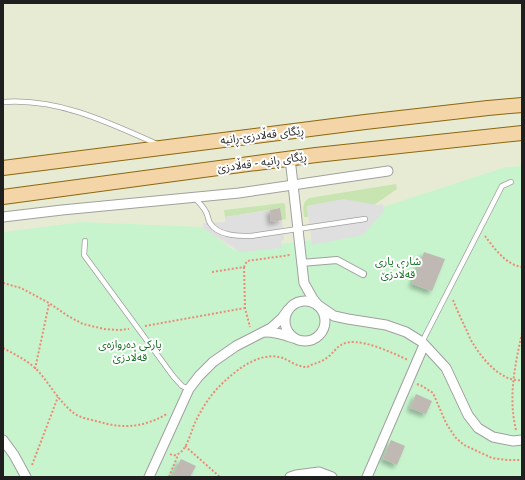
<svg xmlns="http://www.w3.org/2000/svg" width="525" height="480" font-family="Helvetica,'Noto Sans Arabic',sans-serif">
	<defs>
		<filter id="shadow"><feDropShadow dx="-3.5" dy="3.5" stdDeviation="2" flood-color="#0004"/></filter>
	</defs>
	<rect width="100%" height="100%" fill="#eeece6"/>
	<!-- farmland -->
	<rect fill="#e8ebd3" x="3" y="3" width="519" height="474"/>
	<!-- grass -->
	<g fill="#c7e4b1">
		<path d="M 396,184 L 397,189 L 374,205 L 343,200 L 307,206 L 308,217 L 304,217 C 303,209 302,202 309,198 Z"/>
		<polygon points="283,203 285,204 286,219 282,220 280,208 225,217 224,210"/>
	</g>
	<!-- park -->
	<polygon fill="#c7f4cd" points="522,166 522,477 3,477 3,232 82,222 203,227 233,250 359,234 383,207 506,167"/>
	<!-- parking -->
	<g fill="#dfdfdf">
		<polygon points="343,199 377,205 383,204 384,211 363,235 312,245 307,206"/>
		<polygon points="270,210 271,222 282,220 284,240 281,241 282,248 240,252 204,229 203,223 225,222 225,217"/>
	</g>
	<!-- building -->
	<g fill="#bfb8b3" filter="url(#shadow)">
		<polygon points="280,208 282,220 271,222 270,210"/>
		<polygon points="424,252 445,259 432,291 412,284"/>
		<polygon points="416,394 432,401 426,414 410,408"/>
		<polygon points="391,440 405,446 397,465 383,459"/>
		<polygon points="181,459 196,466 190,477 178,477 173,475"/>
	</g>
	<g fill="none" stroke-linecap="round" stroke-linejoin="round">
		<defs>
			<g id="service">
				<path d="M 3,102 C 58,98 108,122 157,144"/>
				<path d="M 194,197 C 198,202 203,206 206,212 C 208,215 208,220 210,223 C 218,236 238,236 251,236 L 365,219"/>
				<polyline points="85,241 84,255 173,376 182,386 189,389"/>
				<polyline points="422,342 502,186 511,182"/>
			</g>
			<polyline id="pedestrian" points="301,263 337,260 363,274"/>
			<g id="minor">
				<polyline points="290,158 304,283 313,299 318,305 334,316 348,319 386,325 406,332 422,342 446,368 468,415 478,428 493,437 513,441 522,440"/>
				<polyline points="3,217 62,210 239,193 388,171"/>
				<circle cx="305" cy="321" r="20"/>
				<path d="M 264,332 C 275,332 283,334 293,338"/>
				<polyline points="3,440 14,455 26,477"/>
				<polyline points="149,477 189,389 199,376 213,362 236,346 271,328 282,318 288,310"/>
				<polyline points="290,477 296,475 319,472 332,477"/>
				<polyline points="367,477 424,345"/>
			</g>
			<g id="primary">
				<polyline points="3,168 365,122 488,108 522,105"/>
				<polyline points="3,197 316,155 522,133"/>
			</g>
		</defs>
		<!-- service casing -->
		<use href="#service" stroke="#a0a0a0" stroke-width="6"/>
		<!-- pedestrian casing -->
		<use href="#pedestrian" stroke="#a0a0a0" stroke-width="8"/>
		<!-- minor casing -->
		<use href="#minor" stroke="#a0a0a0" stroke-width="11"/>
		<!-- primary casing -->
		<use href="#primary" stroke="#8b670f" stroke-width="16"/>
		<!-- path -->
		<g stroke="#ec8b79" stroke-width="2" stroke-dasharray="2 2" stroke-linecap="butt">
			<path d="M 485,236 C 494,248 506,265 522,267"/>
			<polyline points="244,267 245,308 250,327"/>
			<polyline points="212,272 244,267 247,261 290,255"/>
			<polyline points="3,283 21,288 49,303 68,316 83,324 104,329 119,330 129,329"/>
			<path d="M 453,300 C 457,310 462,321 467,331 C 469,336 471,341 474,345 C 483,360 503,383 522,380"/>
			<polyline points="145,326 245,308"/>
			<path d="M 3,348 C 16,355 29,361 39,372 C 51,386 60,403 75,414 C 81,418 89,419 96,421 C 123,429 142,428 167,414"/>
			<polyline points="35,369 49,304"/>
			<polyline points="417,384 422,386 433,393 446,423 455,437 464,445 492,458 507,460 522,460"/>
			<path d="M 516,430 C 508,397 515,365 522,333"/>
			<polyline points="185,446 220,477"/>
			<path d="M 170,454 C 175,457 179,454 183,450 C 188,443 191,433 194,425 C 201,409 212,392 226,380 C 240,367 262,351 283,358 C 290,361 298,367 306,367 C 307,367 310,366 311,365 C 317,363 323,361 328,357 C 333,353 336,348 341,345 C 356,335 393,353 408,360"/>
			<polyline points="32,465 58,397"/>
			<polyline points="169,477 178,455"/>
		</g>
		<!-- service -->
		<use href="#service" stroke="#fff" stroke-width="4.5"/>
		<!-- pedestrian -->
		<use href="#pedestrian" stroke="#fff" stroke-width="6"/>
		<!-- minor -->
		<use href="#minor" stroke="#fff" stroke-width="9"/>
		<!-- primary -->
		<use href="#primary" stroke="#f3d5a7" stroke-width="14"/>
	</g>
	<g text-anchor="middle" dominant-baseline="central" stroke-width="4" stroke-linejoin="round" paint-order="stroke">
		<!-- street labels -->
		<g font-size="11" fill="#1f1f1f" stroke="#fff">
			<text transform="translate(262 135) rotate(-7)">ڕێگای قەڵادزێ-ڕانیە</text>
			<text transform="translate(262 162) rotate(-8)">ڕێگای ڕانیە - قەڵادزێ</text>
		</g>
		<!-- park labels -->
		<g font-size="11" fill="#167323" stroke="#fff">
			<text x="398" y="261">شاری یاری<tspan x="398" dy="13">قەڵادزێ</tspan></text>
			<text x="130" y="344">پارکی دەروازەی<tspan x="130" dy="13">قەڵادزێ</tspan></text>
		</g>
	</g>
	<!-- border -->
	<rect width="525" height="480" fill="none" stroke="#1f1f1f" stroke-width="8"/>
</svg>
